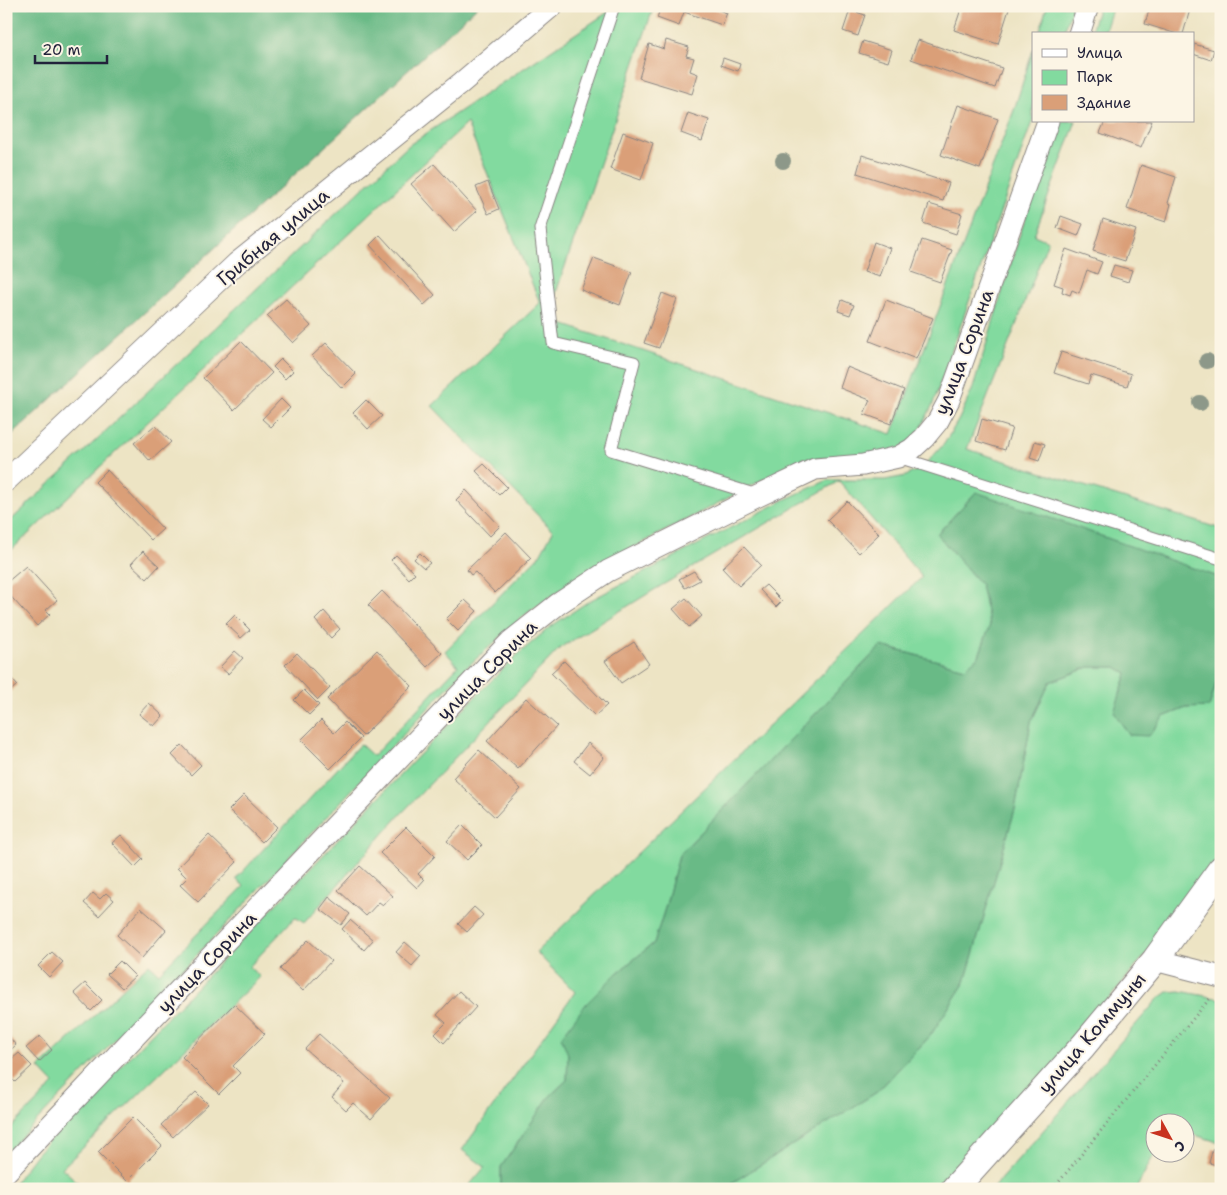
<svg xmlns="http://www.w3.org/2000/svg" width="1227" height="1195" font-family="'Shantell Sans',sans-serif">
	<rect width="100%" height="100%" fill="#fcf5e5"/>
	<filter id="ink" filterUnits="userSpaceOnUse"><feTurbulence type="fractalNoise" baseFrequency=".02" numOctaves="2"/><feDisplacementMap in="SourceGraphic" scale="10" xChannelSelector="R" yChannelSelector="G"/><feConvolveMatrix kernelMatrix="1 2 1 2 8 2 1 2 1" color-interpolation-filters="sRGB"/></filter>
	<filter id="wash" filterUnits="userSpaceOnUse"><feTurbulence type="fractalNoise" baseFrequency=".0096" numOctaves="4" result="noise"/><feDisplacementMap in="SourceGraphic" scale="20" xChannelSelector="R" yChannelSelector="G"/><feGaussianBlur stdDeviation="1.12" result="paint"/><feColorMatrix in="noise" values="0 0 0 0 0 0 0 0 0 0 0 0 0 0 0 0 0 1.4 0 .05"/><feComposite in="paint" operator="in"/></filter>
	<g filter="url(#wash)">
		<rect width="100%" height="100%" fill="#ede4c4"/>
		<!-- green -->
		<g fill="#82da9f" stroke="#527e6d">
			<polygon points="617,6 654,6 547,319 892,434 1014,110 1033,50 1033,119 933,404 920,430 907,445 883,456 802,459 583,574 526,614 465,669 218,933 6,1153 6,1133 54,1084 39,1068 149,964 159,973 244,886 236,879 360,744 373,756 458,666 445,651 540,555 553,531 432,406 540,303 467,123 6,555 6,525 409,145"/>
			<polygon points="1047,6 1073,6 1063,34 1039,34"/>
			<polygon points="1099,6 1113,6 1104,34 1090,34"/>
			<polygon points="1059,121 1076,121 1034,235 1048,241 1013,333 967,449 1221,529 1221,578 975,493 937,534 981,585 990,625 979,656 965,668 881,646 679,855 666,905 654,943 616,974 586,1004 568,1054 567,1080 549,1097 501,1167 501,1189 466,1189 485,1167 462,1150 575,992 536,952 922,577 839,481 654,590 560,648 400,815 304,923 295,917 249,967 260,977 62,1168 85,1189 10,1189 37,1153 480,692 516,656 550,627 589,601 786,499 828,480 885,480 906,476 923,467 944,444 959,419 973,388 1018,240"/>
			<polygon points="1089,667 1116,667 1127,674 1120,693 1149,736 1163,717 1186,708 1209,707 1221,667 1221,856 1147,953 951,1189 722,1189 877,1092 930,1036 965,982 1015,809 1031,722 1050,682"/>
			<polygon points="1180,991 1221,999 1221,1143 1185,1132 1184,1122 1154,1122 1155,1153 1136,1189 992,1189 1158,999 1168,992"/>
		</g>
		<!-- forest -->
		<g fill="#69ba86" stroke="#466e60">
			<polygon points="6,6 478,6 6,440"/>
			<polygon points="976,492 1221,578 1221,667 1209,707 1186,708 1163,717 1149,736 1129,735 1114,712 1127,674 1116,667 1089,667 1050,682 1031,722 1015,809 965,982 930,1036 877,1092 722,1189 501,1189 501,1167 549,1097 567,1080 568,1054 561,1037 586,1004 616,974 654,943 666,905 679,855 881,646 965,668 979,656 990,625 981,585 937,534"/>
		</g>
		<g id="blocks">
			<!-- building -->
			<g fill="#da9f78">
				<polygon points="661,6 707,6 727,13 722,25 684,12 679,26 657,18"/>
				<polygon points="962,6 1010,6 998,44 954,30"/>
				<polygon points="1150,6 1191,6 1183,34 1177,34 1145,24"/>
				<polygon points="850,10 865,15 858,36 843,31"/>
				<polygon points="666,40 689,47 686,56 694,58 690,71 698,74 692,94 639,78 649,44 664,49"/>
				<polygon points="918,40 1002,68 995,88 911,59"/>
				<polygon points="863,41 892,50 888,62 859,53"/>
				<polygon points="1194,44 1214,50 1211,60 1193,54"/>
				<polygon points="723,58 740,64 738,71 721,65"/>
				<polygon points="958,105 998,119 980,169 941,155"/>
				<polygon points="688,113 709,120 702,141 681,133"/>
				<polygon points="1105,121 1152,121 1141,148 1100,133"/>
				<polygon points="623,132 653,143 641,180 610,169"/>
				<polygon points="862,155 949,183 943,201 857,173"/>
				<polygon points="434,164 477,211 454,232 411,184"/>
				<polygon points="1141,165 1176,177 1168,203 1171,204 1166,222 1127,209"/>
				<polygon points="488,182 499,209 488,214 476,187"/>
				<polygon points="929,204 962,214 956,234 923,223"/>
				<polygon points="1061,216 1083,224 1078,236 1057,228"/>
				<polygon points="1103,219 1136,230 1125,261 1093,251"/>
				<polygon points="380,235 435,295 424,305 370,245"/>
				<polygon points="922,240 952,250 940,282 911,272"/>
				<polygon points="874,242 890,248 880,277 864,272"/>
				<polygon points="1066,249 1102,262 1097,274 1087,270 1079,293 1072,290 1070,295 1062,292 1063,287 1054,284"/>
				<polygon points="594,258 632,272 620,305 581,290"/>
				<polygon points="1114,265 1132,270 1128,282 1110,276"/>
				<polygon points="662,293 677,299 659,348 644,343"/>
				<polygon points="286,299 311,326 293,343 267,316"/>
				<polygon points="842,300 854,305 850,315 838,311"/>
				<polygon points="886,300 933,318 916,359 870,341"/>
				<polygon points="241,341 272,373 234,410 203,378"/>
				<polygon points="326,343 356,374 342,388 312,356"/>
				<polygon points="1061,352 1131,374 1127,386 1091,375 1088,384 1054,373"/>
				<polygon points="281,359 293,371 285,379 273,367"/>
				<polygon points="847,367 904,390 891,424 864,414 870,400 840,388"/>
				<polygon points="281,399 290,408 271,427 262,419"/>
				<polygon points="366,400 382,416 368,429 353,413"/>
				<polygon points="982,419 1012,428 1005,450 976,441"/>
				<polygon points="155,425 171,442 150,461 134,443"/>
				<polygon points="1035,441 1045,444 1039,461 1030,458"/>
				<polygon points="484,464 507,487 499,495 476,471"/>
				<polygon points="107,470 163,529 151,540 95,482"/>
				<polygon points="466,490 500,526 490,536 456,500"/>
				<polygon points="847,501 879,534 859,553 827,520"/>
				<polygon points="506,532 531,558 495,593 475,572 471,575 467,570"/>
				<polygon points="744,547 761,565 739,586 722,568"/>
				<polygon points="143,551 159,566 147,579 131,564"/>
				<polygon points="420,553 430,563 424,568 414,559"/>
				<polygon points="396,555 415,573 409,579 391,560"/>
				<polygon points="26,566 57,600 46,610 50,614 37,626 6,591 6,583"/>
				<polygon points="694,571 700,580 685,588 679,579"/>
				<polygon points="766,585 782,601 776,607 760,590"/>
				<polygon points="382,591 442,653 427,667 368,605"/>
				<polygon points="686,598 702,616 689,627 673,609"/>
				<polygon points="465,600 477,611 458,631 446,619"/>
				<polygon points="324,611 340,629 331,638 315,620"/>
				<polygon points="235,615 250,630 241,638 226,624"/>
				<polygon points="634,642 649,664 621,683 605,661"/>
				<polygon points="377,650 412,686 363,736 327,699"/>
				<polygon points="235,651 243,658 228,674 220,667"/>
				<polygon points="297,653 330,688 318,700 285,665"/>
				<polygon points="564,661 607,705 595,716 551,673"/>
				<polygon points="6,672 17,685 6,695"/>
				<polygon points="304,690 319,705 309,715 294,700"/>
				<polygon points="526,698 557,726 518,769 487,741"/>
				<polygon points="149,703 163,716 154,726 139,714"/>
				<polygon points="321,720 334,733 345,722 361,738 330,769 301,740"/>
				<polygon points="588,743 604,757 590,774 574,761"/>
				<polygon points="182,745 201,765 191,775 172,755"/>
				<polygon points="479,750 521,789 495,817 453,778"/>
				<polygon points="244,795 277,827 262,842 229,810"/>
				<polygon points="462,825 482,845 467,860 447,841"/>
				<polygon points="406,827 435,856 418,874 424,880 417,888 380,853"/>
				<polygon points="121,835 143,859 135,867 112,843"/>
				<polygon points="209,835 237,862 198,902 180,885 187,878 177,868"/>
				<polygon points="360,866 393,896 383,905 379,902 366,916 338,890"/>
				<polygon points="93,893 100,899 106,893 114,900 99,916 84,903"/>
				<polygon points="329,897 350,914 341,925 320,909"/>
				<polygon points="474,907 483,915 467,932 458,924"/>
				<polygon points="141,908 166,930 142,958 117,935"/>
				<polygon points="350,920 373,940 364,950 342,929"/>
				<polygon points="308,940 331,961 303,991 280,969"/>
				<polygon points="405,942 421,956 412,966 396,952"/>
				<polygon points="52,952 63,962 49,977 38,966"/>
				<polygon points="120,961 135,976 122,988 107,974"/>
				<polygon points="85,983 102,1000 91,1011 74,993"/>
				<polygon points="459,991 476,1007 444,1043 435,1034 446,1023 437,1015"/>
				<polygon points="234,1004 265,1034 233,1066 240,1073 219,1094 182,1057"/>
				<polygon points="6,1034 16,1045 6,1054"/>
				<polygon points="319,1034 390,1098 371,1119 353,1103 346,1110 332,1097 344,1083 305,1049"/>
				<polygon points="40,1036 52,1050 39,1062 26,1048"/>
				<polygon points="19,1053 32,1066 15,1082 6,1073 6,1064"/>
				<polygon points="196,1092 208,1104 173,1137 161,1125"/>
				<polygon points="133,1117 162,1146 127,1181 98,1152"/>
				<polygon points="1213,1148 1221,1150 1221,1166 1209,1163"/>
			</g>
		</g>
	</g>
	<g filter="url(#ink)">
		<use href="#blocks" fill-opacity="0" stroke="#888380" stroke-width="1"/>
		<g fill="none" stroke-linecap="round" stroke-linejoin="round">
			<defs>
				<g id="service">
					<polyline points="614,6 540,229 553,343 634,362 611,450 757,495"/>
					<polyline points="898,457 1221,559"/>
				</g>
				<g id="minor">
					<polyline points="1079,34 1088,6"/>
					<polyline points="6,481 237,263 460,84 552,6"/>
					<polyline points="1155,960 1221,977"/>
					<polyline points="6,1172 511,641 558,604 608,571 758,496 815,469 863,465 898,457 912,449 924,438 938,421 949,400 1048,121"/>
				</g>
				<polyline id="tertiary" points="954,1189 1083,1046 1155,960 1221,869"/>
			</defs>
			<!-- service casing -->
			<use href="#service" stroke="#888380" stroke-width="13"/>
			<!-- minor casing -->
			<use href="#minor" stroke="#888380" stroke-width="23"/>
			<!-- tertiary casing -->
			<use href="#tertiary" stroke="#888380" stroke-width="28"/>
			<!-- path -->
			<polyline stroke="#888380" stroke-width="3" stroke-dasharray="1 4" stroke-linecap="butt" points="1053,1189 1211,997"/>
			<!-- service -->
			<use href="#service" stroke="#fff" stroke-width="11"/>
			<!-- minor -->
			<use href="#minor" stroke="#fff" stroke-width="21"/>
			<!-- tertiary -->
			<use href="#tertiary" stroke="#fff" stroke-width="26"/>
		</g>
		<!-- trees -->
		<g fill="#8d9889">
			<circle cx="783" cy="161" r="8"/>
			<circle cx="1207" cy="361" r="8"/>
			<circle cx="1200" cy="403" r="8"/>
		</g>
	</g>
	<g text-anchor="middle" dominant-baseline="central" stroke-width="4" stroke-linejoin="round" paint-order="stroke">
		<!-- street labels -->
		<g font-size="19" fill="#22223b" stroke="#fcf5e5">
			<text transform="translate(273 237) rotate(-40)">Грибная улица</text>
			<text transform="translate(964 352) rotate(-69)">улица Сорина</text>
			<text transform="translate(487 670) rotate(-45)">улица Сорина</text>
			<text transform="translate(207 962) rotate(-46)">улица Сорина</text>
			<text transform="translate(1092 1033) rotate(-49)">улица Коммуны</text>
		</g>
	</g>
	<!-- margin -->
	<rect width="1227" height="1195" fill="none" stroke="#fcf5e5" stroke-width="25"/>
	<!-- legend -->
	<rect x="1032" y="32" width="162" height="90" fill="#fcf5e5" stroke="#a5a1a1"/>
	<rect x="1042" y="49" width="25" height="8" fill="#ffffff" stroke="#a5a1a1"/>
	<text x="1077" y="58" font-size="15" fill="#22223b">Улица</text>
	<rect x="1042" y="70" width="25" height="15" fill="#82da9f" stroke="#a5a1a1"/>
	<text x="1077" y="82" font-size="15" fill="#22223b">Парк</text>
	<rect x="1042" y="95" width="25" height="15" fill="#da9f78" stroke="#a5a1a1"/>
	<text x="1077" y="108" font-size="15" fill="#22223b">Здание</text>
	<!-- north arrow -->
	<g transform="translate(1170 1138) rotate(130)"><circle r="24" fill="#fcf5e5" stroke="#a5a1a1"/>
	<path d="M0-4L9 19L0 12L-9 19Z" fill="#c8321e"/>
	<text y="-8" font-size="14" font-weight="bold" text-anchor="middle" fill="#22223b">С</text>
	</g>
	<!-- scale -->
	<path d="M35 55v8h72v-8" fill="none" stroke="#22223b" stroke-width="2.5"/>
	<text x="42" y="55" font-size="15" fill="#22223b" stroke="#fcf5e5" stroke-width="4" paint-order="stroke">20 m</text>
</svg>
